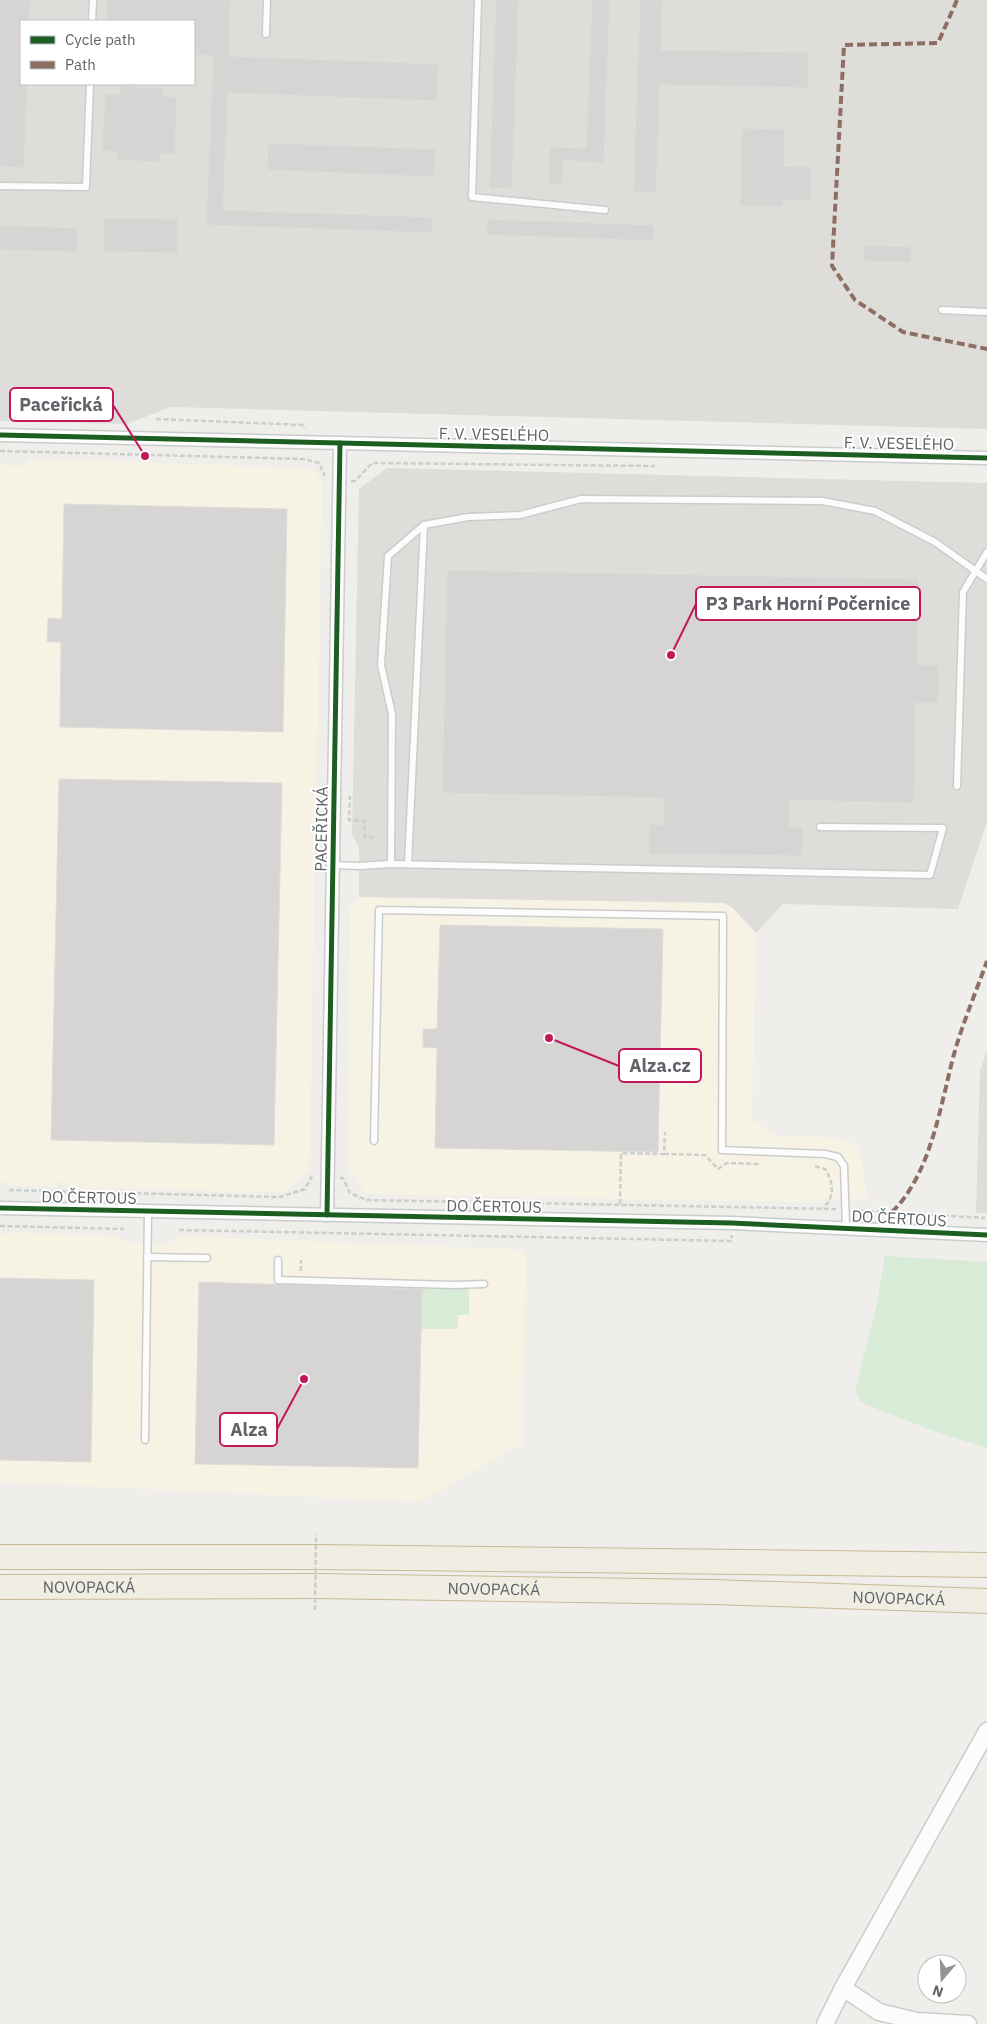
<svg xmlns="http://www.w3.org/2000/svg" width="987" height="2024" font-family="'IBM Plex Sans',sans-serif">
	<rect width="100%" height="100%" fill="#efeeea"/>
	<!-- commercial -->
	<g fill="#f7f3e4">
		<polygon points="31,459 308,468 317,473 322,483 309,1171 283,1192 68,1188 68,1183 57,1182 57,1187 15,1186 6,1182 0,1182 0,465 22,466"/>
		<polygon points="359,897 724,903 732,907 756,933 752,1120 777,1136 841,1138 854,1144 859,1150 861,1158 867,1199 825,1198 821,1202 749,1201 749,1198 743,1198 742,1201 367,1194 347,1169 350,908"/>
		<polygon points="7,1233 114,1235 126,1242 168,1243 181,1236 526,1250 523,1443 419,1502 0,1482 0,1235 6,1235"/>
	</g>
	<!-- industrial -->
	<g fill="#dfddda" fill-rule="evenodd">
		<path d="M 0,0 L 987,0 L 987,429 L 171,407 L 127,424 L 0,421 ZM 21,21 L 194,21 L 194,84 L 21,84 Z"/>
		<polygon points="387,468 987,483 987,822 958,909 783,904 756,933 732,907 724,903 359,897 359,847 352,835 359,489"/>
		<polygon points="987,1051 987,1213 976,1213 980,1070"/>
	</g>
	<!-- green -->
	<g fill="#d8ebd6">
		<polygon points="885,1256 987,1262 987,1448 931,1430 860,1402 855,1390 877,1304"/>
		<polygon points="422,1286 469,1286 469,1315 458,1315 458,1329 421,1329"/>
	</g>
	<!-- building -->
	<g fill="#d6d5d3" stroke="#deddd9">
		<polygon points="0,0 31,0 30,21 21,21 21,84 27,84 24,168 0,167"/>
		<polygon points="106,0 231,0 229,56 439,64 437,101 228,93 223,210 432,217 432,233 206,225 213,56 194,55 194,21 106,21"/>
		<polygon points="496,0 519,0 512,189 489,188"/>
		<polygon points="592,0 610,0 604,163 563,160 562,185 549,184 550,147 586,148"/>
		<polygon points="640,0 663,0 661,50 809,52 809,88 660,85 656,193 633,192"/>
		<polygon points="119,86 163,88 162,96 177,97 175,154 160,154 160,162 116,160 117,152 102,151 105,94 119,95"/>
		<polygon points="742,128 785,129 784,166 812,166 811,200 784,200 783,207 740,206"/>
		<polygon points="268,143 435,149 434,177 267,170"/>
		<polygon points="104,218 178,219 178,253 103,252"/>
		<polygon points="487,219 654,225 654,241 486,235"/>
		<polygon points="0,225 78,228 77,252 0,250"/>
		<polygon points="863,245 912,247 911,262 863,261"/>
		<polygon points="64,504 287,509 283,732 60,727 61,642 47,642 48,618 62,619"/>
		<polygon points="447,570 919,579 917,665 939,665 938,703 916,703 914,803 790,800 789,827 803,827 802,856 649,854 649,824 663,825 663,798 442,793"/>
		<polygon points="59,779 282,783 274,1145 51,1140"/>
		<polygon points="440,925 663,929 658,1152 435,1148 437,1048 423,1047 423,1029 437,1029"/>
		<polygon points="0,1278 94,1280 91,1462 0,1460"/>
		<polygon points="199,1282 422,1289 418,1468 195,1464"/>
	</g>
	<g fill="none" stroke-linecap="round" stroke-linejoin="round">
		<defs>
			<g id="service">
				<polyline points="478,0 472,197 605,210"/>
				<polyline points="92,21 93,0"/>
				<polyline points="266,34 267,0"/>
				<polyline points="0,186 86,187 90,84"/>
				<polyline points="942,310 987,312"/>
				<polyline points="957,786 963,592 987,552"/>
				<polyline points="391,864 392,714 381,665 388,556 424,525 468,517 520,515 581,499 822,501 875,511 935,542 987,579"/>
				<polyline points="408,864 424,525"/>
				<polyline points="333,865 359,866 391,864 930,875 943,828 820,827"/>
				<polyline points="374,1141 379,910 723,916 722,1150 825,1154 838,1157 844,1166 846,1227"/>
				<polyline points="147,1257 207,1258"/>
				<polyline points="278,1260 278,1280 454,1285 484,1284"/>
				<polyline points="145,1440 148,1211"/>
			</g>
			<g id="minor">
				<polyline points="0,435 987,458"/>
				<polyline points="0,1208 732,1223 987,1235"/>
				<polyline points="327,1215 340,443"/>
			</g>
			<g id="tertiary">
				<polyline points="843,1988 879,2012 917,2021 968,2024"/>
				<polyline points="825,2024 843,1988 987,1731"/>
			</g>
			<g id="motorway">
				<polyline points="0,1557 315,1557 987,1565"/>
				<path id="s1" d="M 0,1587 L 315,1586 L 714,1592 L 987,1601"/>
			</g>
		</defs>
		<!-- service casing -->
		<use href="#service" stroke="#cbcccc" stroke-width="9"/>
		<!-- minor casing -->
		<use href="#minor" stroke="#cbcccc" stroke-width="15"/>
		<!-- tertiary casing -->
		<use href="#tertiary" stroke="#cbcccc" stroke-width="19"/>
		<!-- motorway casing -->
		<use href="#motorway" stroke="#c8b996" stroke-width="26"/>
		<!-- path -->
		<g stroke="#cacfcc" stroke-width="2.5" stroke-dasharray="5 2.5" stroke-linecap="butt">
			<polyline points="156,419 304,425 304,428"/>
			<polyline points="0,451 304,459 319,463 325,476"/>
			<polyline points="351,481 355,481 372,463 655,466"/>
			<polyline points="348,797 350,797 349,820 364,821 365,837 376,838"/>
			<polyline points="664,1154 705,1155 718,1169 727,1163 759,1164"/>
			<path d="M 815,1166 L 825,1169 C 834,1182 835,1198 823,1208"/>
			<polyline points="340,1178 343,1178 350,1193 366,1200 836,1209"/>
			<polyline points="9,1190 280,1197 305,1189 312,1176"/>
			<polyline points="620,1204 621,1153 664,1154 665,1132"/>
			<polyline points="854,1210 985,1218"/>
			<polyline points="0,1226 124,1229"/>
			<polyline points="179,1230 731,1241 732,1235"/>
			<polyline points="301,1271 301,1260"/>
		</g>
		<!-- service -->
		<use href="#service" stroke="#fdfcfc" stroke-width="6"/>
		<!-- minor -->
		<use href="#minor" stroke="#fdfcfc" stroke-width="12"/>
		<!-- tertiary -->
		<use href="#tertiary" stroke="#fdfcfc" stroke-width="16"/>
		<!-- motorway -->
		<use href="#motorway" stroke="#f0ede3" stroke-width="24"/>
		<!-- path-bridge -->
		<polyline stroke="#cacfcc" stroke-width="2.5" stroke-dasharray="5 2.5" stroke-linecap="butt" points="315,1610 316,1534"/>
		<!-- quiet -->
		<g stroke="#8d6e63" stroke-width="4" stroke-dasharray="8 4" stroke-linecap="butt">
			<polyline points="957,0 938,43 844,45 832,266 855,300 903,332 987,349"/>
			<path d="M 892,1212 C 933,1172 941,1099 956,1047 C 965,1018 977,989 987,961"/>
		</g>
		<defs>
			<g id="cycleway">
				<polyline points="0,435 987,458"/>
				<polyline points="0,1208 732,1223 987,1235"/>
				<polyline points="327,1215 340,443"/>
			</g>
		</defs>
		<!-- cycleway casing -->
		<use href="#cycleway" stroke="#fff" stroke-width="8"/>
		<!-- cycleway -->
		<use href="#cycleway" stroke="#1b5e20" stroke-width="5"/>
	</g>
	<g text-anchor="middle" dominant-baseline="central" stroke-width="4" stroke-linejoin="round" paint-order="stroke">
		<!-- street labels -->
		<g font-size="16" fill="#5f6368" stroke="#fff">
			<text transform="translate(494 434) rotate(1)">F. V. VESELÉHO</text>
			<text transform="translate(899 443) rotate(1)">F. V. VESELÉHO</text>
			<text transform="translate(321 829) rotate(-89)">PACEŘICKÁ</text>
			<text transform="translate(89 1197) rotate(1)">DO ČERTOUS</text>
			<text transform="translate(494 1206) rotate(1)">DO ČERTOUS</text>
			<text transform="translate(899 1218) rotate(3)">DO ČERTOUS</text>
			<text stroke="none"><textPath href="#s1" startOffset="89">NOVOPACKÁ</textPath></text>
			<text stroke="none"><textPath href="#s1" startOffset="494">NOVOPACKÁ</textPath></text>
			<text stroke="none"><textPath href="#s1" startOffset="899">NOVOPACKÁ</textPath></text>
		</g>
	</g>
	<!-- callouts -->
	<path fill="none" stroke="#c2185b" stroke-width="2" d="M145 456L113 405M671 655L696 604M549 1038L619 1066M304 1379L277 1429"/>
	<g fill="#c2185b" stroke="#fff" stroke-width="2">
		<circle cx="145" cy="456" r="5"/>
		<circle cx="671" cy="655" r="5"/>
		<circle cx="549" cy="1038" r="5"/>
		<circle cx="304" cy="1379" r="5"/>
	</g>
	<g fill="#fff" stroke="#c2185b" stroke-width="2">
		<rect x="10" y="388" width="103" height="33" rx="5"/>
		<rect x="696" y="587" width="224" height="33" rx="5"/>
		<rect x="619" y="1049" width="82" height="33" rx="5"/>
		<rect x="220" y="1413" width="57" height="33" rx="5"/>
	</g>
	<g font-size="18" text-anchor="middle" font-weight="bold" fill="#5f6368">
		<text x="61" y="411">Paceřická</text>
		<text x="808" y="610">P3 Park Horní Počernice</text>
		<text x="660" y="1072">Alza.cz</text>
		<text x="249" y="1436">Alza</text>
	</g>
	<!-- legend -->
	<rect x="20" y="20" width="175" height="65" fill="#ffffff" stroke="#bfc1c3"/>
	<rect x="30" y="36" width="25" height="8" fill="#1b5e20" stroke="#bfc1c3"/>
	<text x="65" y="45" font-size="15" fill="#5f6368">Cycle path</text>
	<rect x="30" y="61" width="25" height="8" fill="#8d6e63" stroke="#bfc1c3"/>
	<text x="65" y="70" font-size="15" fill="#5f6368">Path</text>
	<!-- north arrow -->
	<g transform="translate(942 1979) rotate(199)"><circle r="24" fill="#ffffff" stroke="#bfc1c3"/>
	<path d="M0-4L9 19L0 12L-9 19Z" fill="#919496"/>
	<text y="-8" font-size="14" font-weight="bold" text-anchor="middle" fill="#5f6368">N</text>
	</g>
</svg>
